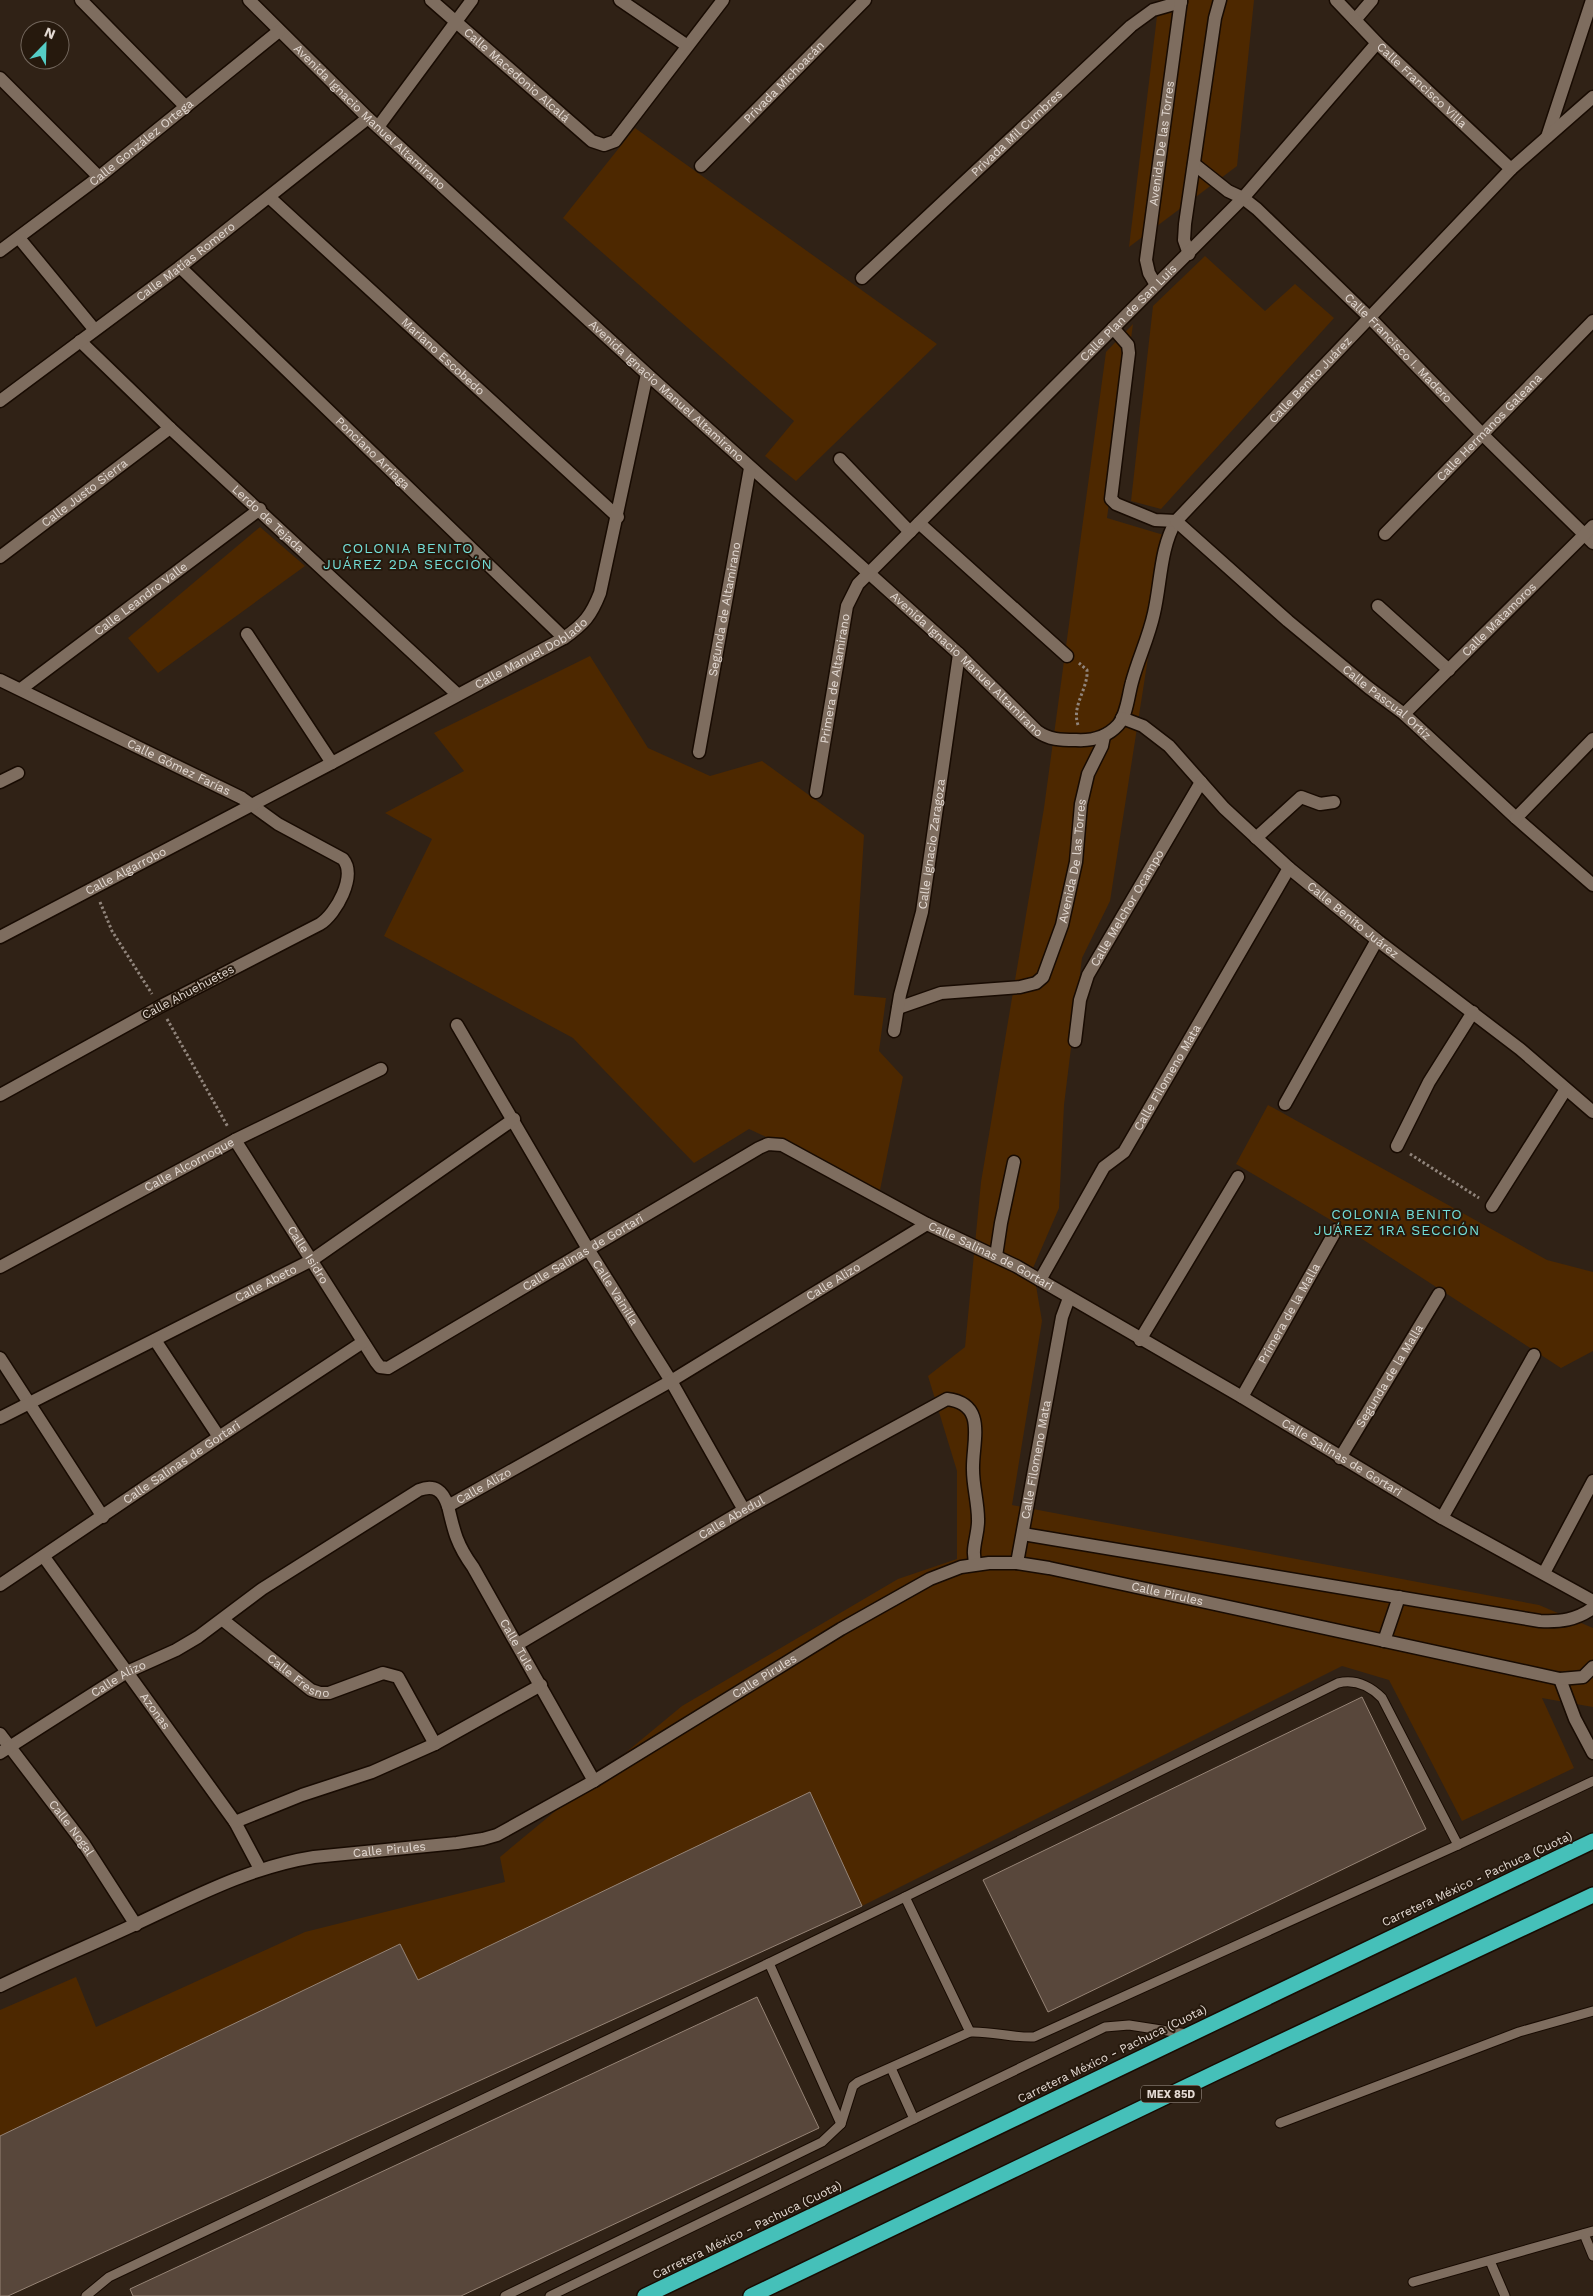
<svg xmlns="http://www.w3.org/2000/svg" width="1593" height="2296" font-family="'Work Sans',sans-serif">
	<rect width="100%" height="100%" fill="#302216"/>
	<!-- green -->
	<g fill="#4d2800">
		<polygon points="1159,0 1254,0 1237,166 1129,247"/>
		<polygon points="635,128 937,344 796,481 765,456 794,421 563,218"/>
		<polygon points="1205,256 1265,311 1295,284 1334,318 1161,509 1131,501 1153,306"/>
		<polygon points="1133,324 1107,518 1167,536 1110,901 1082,958 1064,1105 1059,1208 1033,1268 1042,1321 1012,1505 1539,1605 1593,1628 1593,1707 1542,1698 1574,1768 1462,1821 1389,1680 1342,1666 862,1906 810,1793 418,1980 400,1944 0,2136 0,2010 76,1977 96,2027 305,1932 505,1882 500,1857 682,1706 898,1579 957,1559 957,1471 928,1376 965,1347 981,1182 1044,808 1106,352"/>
		<polygon points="260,527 305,566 158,673 128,638"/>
		<polygon points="590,656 648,748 710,776 762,761 864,835 854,995 886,998 879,1051 903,1077 880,1190 749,1129 694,1163 573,1038 384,936 432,839 385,813 464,771 434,733"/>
		<polygon points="1268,1105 1547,1260 1593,1272 1593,1351 1561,1368 1356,1235 1236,1164"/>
	</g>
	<!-- building -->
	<g fill="#58473b" stroke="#968476">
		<polygon points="1362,1697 1426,1829 1048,2012 983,1880"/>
		<polygon points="810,1792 862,1906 8,2296 0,2296 0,2136 400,1944 418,1980"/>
		<polygon points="757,1997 819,2128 461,2296 133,2296 130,2289"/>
	</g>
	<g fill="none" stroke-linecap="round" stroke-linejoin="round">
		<defs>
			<g id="service">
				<polyline points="905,1897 970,2032"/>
				<path d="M 769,1963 L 905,1897 L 1338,1683 C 1355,1679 1370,1686 1382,1698 L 1458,1845"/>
				<polyline points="914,2119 1105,2027 1129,2025 1187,2034"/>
				<polyline points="1280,2123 1519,2032 1593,2011"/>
				<polyline points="1584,2234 1593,2256"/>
				<polyline points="1490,2261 1505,2296"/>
				<polyline points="1413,2282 1593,2231"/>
				<polyline points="86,2296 109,2277 769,1963 841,2124"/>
				<path d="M 505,2296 L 822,2142 L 841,2124 L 853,2086 L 858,2082 L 970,2032 C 992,2031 1012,2038 1034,2037 L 1458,1845 L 1593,1781"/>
				<polyline points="550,2296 914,2119 891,2068"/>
			</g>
			<g id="minor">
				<polyline points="81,0 186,107"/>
				<path id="s1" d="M 249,0 L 368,118 L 647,374 L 959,654 L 1037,731 C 1049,740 1061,740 1076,740 C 1092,741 1107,737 1118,725 C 1127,715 1128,696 1132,682 C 1138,659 1149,637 1154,613 C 1161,583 1160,548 1176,521 L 1511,169"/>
				<path id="s2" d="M 431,0 L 592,141 L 604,145 L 615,141 L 723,0"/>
				<polyline points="620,0 686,45"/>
				<polyline points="1355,20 1372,0"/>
				<polyline points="0,78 99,177"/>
				<polyline points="378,127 472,0"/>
				<polyline points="1547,137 1592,0"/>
				<path id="s3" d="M 1194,164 L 1228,191 L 1243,198 L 1257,209 L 1371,319 L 1483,435 L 1593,543"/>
				<path id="s4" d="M 701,166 L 865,0"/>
				<path id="s5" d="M 269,197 L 618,517"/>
				<polyline points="19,238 94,329"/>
				<path id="s6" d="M 0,251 L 99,177 L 279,31"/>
				<polyline points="1189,254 1184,240 1185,224 1215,18 1220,0"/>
				<path id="s7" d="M 180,267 L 564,638"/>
				<path id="s8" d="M 862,278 L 1131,26 L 1153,10 L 1181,2"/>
				<path id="s9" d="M 1156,285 L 1149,273 L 1146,260 L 1181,0"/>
				<polyline points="1113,328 1128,345 1129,353 1111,499 1116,504 1155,520 1176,521"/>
				<path id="s10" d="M 80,341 L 170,428 L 457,694"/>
				<path id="s11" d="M 0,401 L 180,267 L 368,118"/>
				<polyline points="840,459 910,532"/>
				<path id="s12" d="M 1176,521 L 1288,621 L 1369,688 L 1404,714 L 1516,818 L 1593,885"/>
				<polyline points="919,523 1067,656"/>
				<path id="s13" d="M 1385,534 L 1593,321"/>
				<path id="s14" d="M 0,557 L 170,428"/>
				<polyline points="1378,606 1449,670"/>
				<polyline points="247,634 332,763"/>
				<path id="s15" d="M 0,680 L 242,798 L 278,824 L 343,859 C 357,876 336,914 320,924 L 161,1006 L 0,1095"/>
				<path id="s16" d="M 21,689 L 260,509"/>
				<path id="s17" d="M 1404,714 L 1593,526"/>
				<path id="s18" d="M 1122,718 L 1143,726 L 1169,746 L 1224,808 L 1289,868 L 1377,940 L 1520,1049 L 1593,1112"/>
				<path id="s19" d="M 699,752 L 750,468"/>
				<polyline points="0,782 18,773"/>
				<path id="s20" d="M 816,792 L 847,606 L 858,584 L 1243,198 L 1377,43"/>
				<polyline points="1516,818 1593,739"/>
				<polyline points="1256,838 1301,797 1320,804 1334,802"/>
				<path id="s21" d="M 0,937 L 332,763 L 564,638 C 584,624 591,616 600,593 L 647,374"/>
				<path id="s22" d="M 898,1008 L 941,993 L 1020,987 L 1036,983 L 1043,977 L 1062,925 L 1076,862 L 1081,804 L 1088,774 L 1102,746 L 1104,736"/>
				<path id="s23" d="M 457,1025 L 588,1249 L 671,1381 L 744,1510"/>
				<path id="s24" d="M 894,1031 L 900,995 L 922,912 L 959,654"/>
				<path id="s25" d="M 1075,1041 L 1080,1000 L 1088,975 L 1201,782"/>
				<polyline points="1285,1104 1377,940"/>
				<path id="s26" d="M 235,1140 L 376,1362 L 380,1367 L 388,1368 L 759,1148 L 768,1144 L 782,1145 L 927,1224 L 1016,1266 L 1242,1397 L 1442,1518 L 1593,1601"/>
				<polyline points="1397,1146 1429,1082 1473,1012"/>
				<polyline points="1492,1206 1566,1089"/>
				<polyline points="996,1256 1001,1223 1014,1162"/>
				<path id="s27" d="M 0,1267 L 235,1140 L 381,1069"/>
				<path id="s28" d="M 1040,1280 L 1104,1167 L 1124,1152 L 1289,868"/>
				<polyline points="155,1340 219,1437"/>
				<polyline points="1140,1340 1238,1177"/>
				<polyline points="0,1358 103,1517"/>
				<path id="s29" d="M 1242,1397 L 1336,1230"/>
				<path id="s30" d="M 0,1418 L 312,1260 L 514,1119"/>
				<path id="s31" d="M 1340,1458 L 1439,1294"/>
				<path id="s32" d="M 448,1506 C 454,1532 457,1545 473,1567 L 594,1781"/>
				<polyline points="1442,1518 1534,1355"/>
				<path d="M 1023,1534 L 1540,1621 C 1561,1622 1576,1620 1593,1608"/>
				<path id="s33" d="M 44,1557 L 235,1822 L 260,1869"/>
				<path id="s34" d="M 1017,1563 L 1062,1317 L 1069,1298"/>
				<polyline points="1544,1573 1593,1481"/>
				<path id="s35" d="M 0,1585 L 219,1437 L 363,1342"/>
				<path id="s36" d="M 223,1620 L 311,1690 L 320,1693 L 329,1693 L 383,1673 L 398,1677 L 435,1744"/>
				<polyline points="1384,1641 1399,1597"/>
				<path id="s37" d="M 518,1644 L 744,1510 L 947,1399 C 988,1404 972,1442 973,1470 C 973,1486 978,1503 978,1519 C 979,1534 970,1550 976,1564"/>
				<polyline points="1560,1679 1575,1719 1593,1753"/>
				<path id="s38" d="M 0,1734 L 84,1844 L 136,1925"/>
				<path id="s39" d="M 0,1753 L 127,1672 L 176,1650 L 198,1637 L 262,1589 L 419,1490 C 435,1484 443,1491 448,1506 L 671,1381 L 927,1224"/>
				<polyline points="235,1822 302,1795 372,1772 435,1744 541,1685"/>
			</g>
			<g id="tertiary">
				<path id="s40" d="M 1336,0 L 1377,43 L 1511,169 L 1593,97"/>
				<path id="s41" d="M 0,1986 C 45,1964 91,1945 136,1924 C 194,1897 250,1867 314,1857 L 457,1843 L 483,1839 L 497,1835 L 594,1781 L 841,1629 L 930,1579 L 961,1567 L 989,1563 L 1017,1563 L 1049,1568 L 1560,1679 L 1583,1677 L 1593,1667"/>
			</g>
			<g id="motorway">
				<polyline points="645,2296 1593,1841"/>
				<polyline points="751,2296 1217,2072 1593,1895"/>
			</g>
		</defs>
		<!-- service casing -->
		<use href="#service" stroke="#180b02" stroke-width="11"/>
		<!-- minor casing -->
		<use href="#minor" stroke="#180b02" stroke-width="15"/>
		<!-- tertiary casing -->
		<use href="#tertiary" stroke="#180b02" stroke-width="15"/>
		<!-- motorway casing -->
		<use href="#motorway" stroke="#180b02" stroke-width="18"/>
		<!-- path -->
		<g stroke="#91857c" stroke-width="3" stroke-dasharray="2.5 2.5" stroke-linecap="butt">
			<path d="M 1078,725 C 1072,707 1085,693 1087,675 L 1087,670 L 1079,663"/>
			<polyline points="100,902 112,931 152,994"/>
			<polyline points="167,1019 228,1127"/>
			<polyline points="1410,1154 1479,1198"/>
		</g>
		<!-- service -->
		<use href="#service" stroke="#7e6d5f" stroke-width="9"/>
		<!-- minor -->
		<use href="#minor" stroke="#7e6d5f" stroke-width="12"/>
		<!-- tertiary -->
		<use href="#tertiary" stroke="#7e6d5f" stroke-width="12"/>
		<!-- motorway -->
		<use href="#motorway" stroke="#45c0b9" stroke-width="15"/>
	</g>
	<g text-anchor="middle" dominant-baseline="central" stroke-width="4" stroke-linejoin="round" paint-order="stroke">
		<!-- shield labels -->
		<rect fill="#26190d" stroke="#aba098" stroke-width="1" x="1141" y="2085.5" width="60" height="17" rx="4"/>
		<g font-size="11" font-weight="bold" fill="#e4dad3">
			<text x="1171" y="2094">MEX 85D</text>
		</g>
		<!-- street labels -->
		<g font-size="12" fill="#e4dad3" stroke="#26190d">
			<text stroke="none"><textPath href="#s2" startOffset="114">Calle Macedonio Alcalá</textPath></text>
			<text stroke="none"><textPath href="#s4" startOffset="118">Privada Michoacán</textPath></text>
			<text stroke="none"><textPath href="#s40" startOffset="121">Calle Francisco Villa</textPath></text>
			<text stroke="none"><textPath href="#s1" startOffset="168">Avenida Ignacio Manuel Altamirano</textPath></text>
			<text stroke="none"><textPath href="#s8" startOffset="212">Privada Mil Cumbres</textPath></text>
			<text stroke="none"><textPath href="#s6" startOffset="178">Calle González Ortega</textPath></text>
			<text stroke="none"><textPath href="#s9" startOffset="145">Avenida De las Torres</textPath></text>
			<text stroke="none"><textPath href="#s11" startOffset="232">Calle Matías Romero</textPath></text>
			<text stroke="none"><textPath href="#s20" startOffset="596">Calle Plan de San Luis</textPath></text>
			<text stroke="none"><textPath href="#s3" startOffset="276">Calle Francisco I. Madero</textPath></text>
			<text stroke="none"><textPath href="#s5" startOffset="236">Mariano Escobedo</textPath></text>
			<text stroke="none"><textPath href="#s1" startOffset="1570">Calle Benito Juárez</textPath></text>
			<text stroke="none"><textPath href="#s1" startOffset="572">Avenida Ignacio Manuel Altamirano</textPath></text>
			<text stroke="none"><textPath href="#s13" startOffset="149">Calle Hermanos Galeana</textPath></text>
			<text stroke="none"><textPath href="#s7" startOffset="268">Ponciano Arriaga</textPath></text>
			<text stroke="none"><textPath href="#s14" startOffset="106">Calle Justo Sierra</textPath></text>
			<text stroke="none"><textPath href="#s10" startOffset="259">Lerdo de Tejada</textPath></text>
			<text stroke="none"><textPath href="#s16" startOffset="150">Calle Leandro Valle</textPath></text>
			<text stroke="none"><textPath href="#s19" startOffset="145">Segunda de Altamirano</textPath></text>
			<text stroke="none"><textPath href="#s17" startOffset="134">Calle Matamoros</textPath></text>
			<text stroke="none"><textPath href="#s21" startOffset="602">Calle Manuel Doblado</textPath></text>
			<text stroke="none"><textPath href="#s1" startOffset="978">Avenida Ignacio Manuel Altamirano</textPath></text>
			<text stroke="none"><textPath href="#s20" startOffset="115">Primera de Altamirano</textPath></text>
			<text stroke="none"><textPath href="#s12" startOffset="278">Calle Pascual Ortíz</textPath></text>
			<text stroke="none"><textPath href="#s15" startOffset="199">Calle Gómez Farías</textPath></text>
			<text stroke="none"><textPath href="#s24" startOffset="191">Calle Ignacio Zaragoza</textPath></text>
			<text stroke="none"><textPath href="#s22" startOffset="271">Avenida De las Torres</textPath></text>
			<text stroke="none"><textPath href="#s21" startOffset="142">Calle Algarrobo</textPath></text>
			<text stroke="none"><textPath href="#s25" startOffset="145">Calle Melchor Ocampo</textPath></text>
			<text stroke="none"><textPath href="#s18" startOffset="309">Calle Benito Juárez</textPath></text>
			<text transform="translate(188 992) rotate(-28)">Calle Ahuehuetes</text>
			<text stroke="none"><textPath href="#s28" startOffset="241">Calle Filomeno Mata</textPath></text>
			<text stroke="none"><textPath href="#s27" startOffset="215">Calle Alcornoque</textPath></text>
			<text stroke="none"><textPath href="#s26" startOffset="504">Calle Salinas de Gortari</textPath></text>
			<text stroke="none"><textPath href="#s26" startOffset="136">Calle Isidro</textPath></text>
			<text stroke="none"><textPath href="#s26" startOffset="969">Calle Salinas de Gortari</textPath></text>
			<text stroke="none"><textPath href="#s39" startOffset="980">Calle Alizo</textPath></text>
			<text stroke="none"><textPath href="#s30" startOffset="298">Calle Abeto</textPath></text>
			<text stroke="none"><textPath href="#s23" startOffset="311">Calle Vainilla</textPath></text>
			<text stroke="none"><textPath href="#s29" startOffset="96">Primera de la Malla</textPath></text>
			<text stroke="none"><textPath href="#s31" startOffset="96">Segunda de la Malla</textPath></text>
			<text stroke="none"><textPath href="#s26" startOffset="1374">Calle Salinas de Gortari</textPath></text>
			<text stroke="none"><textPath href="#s34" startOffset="105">Calle Filomeno Mata</textPath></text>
			<text stroke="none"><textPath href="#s35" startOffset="219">Calle Salinas de Gortari</textPath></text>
			<text stroke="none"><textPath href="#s39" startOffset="575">Calle Alizo</textPath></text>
			<text stroke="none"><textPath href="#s37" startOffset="248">Calle Abedul</textPath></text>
			<text stroke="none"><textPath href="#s41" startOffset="1271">Calle Pirules</textPath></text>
			<text stroke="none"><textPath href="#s32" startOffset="156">Calle Tule</textPath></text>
			<text stroke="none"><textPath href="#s36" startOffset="95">Calle Fresno</textPath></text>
			<text stroke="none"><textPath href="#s41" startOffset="836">Calle Pirules</textPath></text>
			<text stroke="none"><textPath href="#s39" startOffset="140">Calle Alizo</textPath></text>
			<text stroke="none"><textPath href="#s33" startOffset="190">Azonas</textPath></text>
			<text stroke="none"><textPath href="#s38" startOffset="118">Calle Nogal</textPath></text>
			<text stroke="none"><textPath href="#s41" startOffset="416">Calle Pirules</textPath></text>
			<text transform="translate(1477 1879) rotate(-25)">Carretera México - Pachuca (Cuota)</text>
			<text transform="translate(1112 2054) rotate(-26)">Carretera México - Pachuca (Cuota)</text>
			<text transform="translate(747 2230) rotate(-26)">Carretera México - Pachuca (Cuota)</text>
		</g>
		<!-- neighbourhood labels -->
		<g font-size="14" letter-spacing="1" fill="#74dfd8" stroke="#26190d">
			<text x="408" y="548">COLONIA BENITO<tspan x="408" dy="16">JUÁREZ 2DA SECCIÓN</tspan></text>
			<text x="1397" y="1214">COLONIA BENITO<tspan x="1397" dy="16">JUÁREZ 1RA SECCIÓN</tspan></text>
		</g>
	</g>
	<!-- north arrow -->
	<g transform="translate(45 45) rotate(23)"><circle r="24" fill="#26190d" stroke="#72665c"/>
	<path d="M0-4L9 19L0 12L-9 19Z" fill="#55cdc6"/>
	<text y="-8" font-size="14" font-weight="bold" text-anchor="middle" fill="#e4dad3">N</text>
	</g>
</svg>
